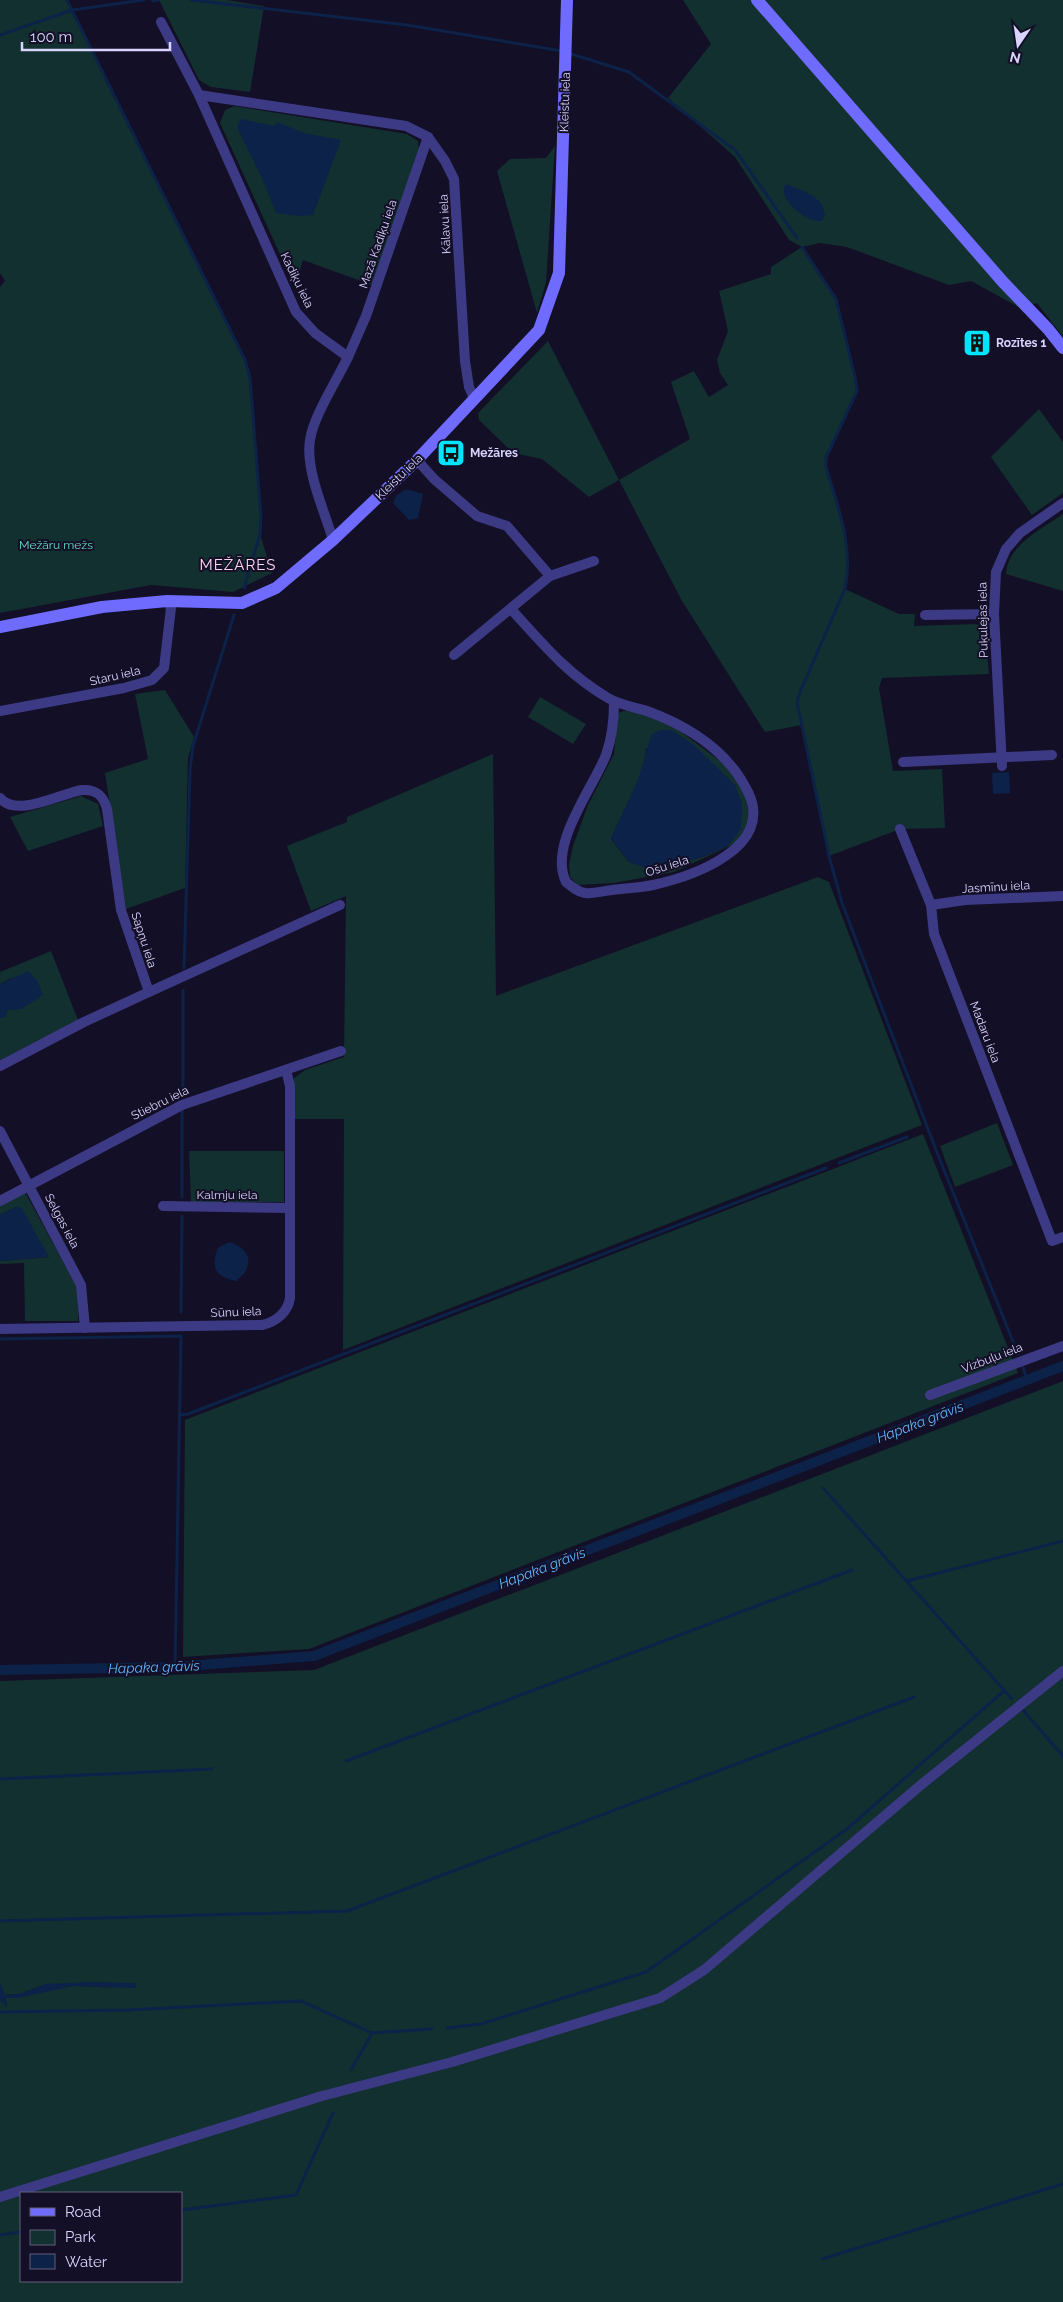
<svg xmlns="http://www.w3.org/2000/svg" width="1063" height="2302" font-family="Raleway,sans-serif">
	<rect width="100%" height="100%" fill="#130f26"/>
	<!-- green -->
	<g fill="#12302f" fill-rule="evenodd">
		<polygon points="0,0 67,0 245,360 250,378 261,516 260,534 272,573 233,592 151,585 0,613 0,287 5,281 0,273"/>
		<polygon points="159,0 227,0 264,6 250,92 211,87 199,80"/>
		<path d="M 683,0 L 1063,0 L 1063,337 L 1037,303 L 1022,309 L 971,281 L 949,285 L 847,247 L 820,243 L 802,247 L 836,299 L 855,377 L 857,391 L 826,458 L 826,467 C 838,506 854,548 845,589 L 899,614 L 915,614 L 914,626 L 977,624 L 985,631 L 989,674 L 882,678 L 879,688 L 893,771 L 942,769 L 945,828 L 900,829 L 829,856 L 802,725 L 765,732 L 682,601 L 619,480 L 589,497 L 542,459 L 513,453 L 479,420 L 478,413 L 548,341 L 619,480 L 690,439 L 671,382 L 694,371 L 709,397 L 728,385 L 720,373 L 717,360 L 728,331 L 719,291 L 771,274 L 771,267 L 802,247 L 789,240 L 735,157 L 668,98 L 711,44 Z"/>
		<polygon points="234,106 407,134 418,141 419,150 372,285 303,260 295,287 220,123 225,110"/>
		<polygon points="555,146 546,282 537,313 497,171 510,159 546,158"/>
		<polygon points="1039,409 1063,442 1063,493 1032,515 991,457"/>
		<path d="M 1063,514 L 1063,591 L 1006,574 C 1007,545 1042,529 1063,514 Z"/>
		<polygon points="165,690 194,737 188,758 185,888 126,909 105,773 148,759 135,694"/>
		<polygon points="540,697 586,724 573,744 528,717"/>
		<path d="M 630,709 L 669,723 L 723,763 L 745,793 L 750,823 L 734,844 L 674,872 L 614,883 L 578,885 L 570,877 L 569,865 L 573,846 L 588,805 L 614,754 L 618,713 ZM 646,748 L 707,760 L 735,785 L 728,846 L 705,856 L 653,870 L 629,862 L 611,839 C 621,814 646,773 646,748 Z"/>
		<polygon points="493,754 496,996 818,877 829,882 922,1125 343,1350 344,1119 294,1119 294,1078 305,1070 344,1057 346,896 311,911 287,846 347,822 347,817"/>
		<polygon points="81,796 98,804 103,826 28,851 10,817"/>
		<polygon points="51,951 78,1020 0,1060 0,1018 5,1017 8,1009 22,1009 11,978 0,984 0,972"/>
		<polygon points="997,1123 1013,1165 955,1187 940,1146"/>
		<polygon points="923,1134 1018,1373 309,1649 183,1657 185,1420"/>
		<polygon points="189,1151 284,1151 284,1202 191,1202"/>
		<polygon points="25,1192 79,1291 78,1321 25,1321 24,1263 0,1264 0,1261 49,1257 16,1207 0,1215 0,1206"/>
		<path d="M 1063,1381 L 1063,2302 L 0,2302 L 0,2000 L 7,2006 L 5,1998 C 28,1998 49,1988 72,1986 C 86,1985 101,1987 116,1988 L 46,1984 L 20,1994 L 4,1995 L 0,1983 L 0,1681 L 314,1670 ZM 21,2193 L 181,2193 L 181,2281 L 21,2281 Z"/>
	</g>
	<!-- water -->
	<g fill="#0c2248">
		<polygon points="241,119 274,126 277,122 304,133 341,140 313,215 299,216 276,213 265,185 237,127"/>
		<path d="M 786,184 C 803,191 823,195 825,216 L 821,221 C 807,223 775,198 786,184 Z"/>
		<polygon points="406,489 423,494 418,518 409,520 393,503 396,496"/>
		<polygon points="660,730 671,730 694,745 735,785 742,804 741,829 728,846 705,856 653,870 629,862 611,838 638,780 651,735"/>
		<polygon points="1009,772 1010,793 993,794 992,773"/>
		<polygon points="28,971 37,980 43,995 21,1009 8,1010 5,1017 0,1018 0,984"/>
		<polygon points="16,1207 22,1208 49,1257 0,1261 0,1215"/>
		<path d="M 229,1242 C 252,1249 255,1267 236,1281 C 216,1277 210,1268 218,1248 Z"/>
		<polygon points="89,1982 136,1983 136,1988 73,1986 18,1998 5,1998 7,2008 0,2000 0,1983 5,1995 20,1994 46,1984"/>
	</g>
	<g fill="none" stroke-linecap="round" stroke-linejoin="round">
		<!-- stream -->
		<g stroke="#0c2248" stroke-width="3">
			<polyline points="67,0 245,360 250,378 261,516 260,534 244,588"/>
			<polyline points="191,0 407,25 562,51"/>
			<polyline points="153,1 158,0"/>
			<polyline points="0,35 72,10 144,0"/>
			<polyline points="568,53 629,72 735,150 797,238"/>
			<path d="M 802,247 L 836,299 L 855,377 L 857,391 L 826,458 L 826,467 C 838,506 854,548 845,589 L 800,692 L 797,702 L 829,856 L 842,903 L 936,1150 L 1018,1354"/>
			<polyline points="184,968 190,770 193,746 234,615"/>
			<polyline points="183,1094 183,990"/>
			<polyline points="839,1163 907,1137"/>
			<polyline points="182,1197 182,1111"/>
			<polyline points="181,1312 182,1216"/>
			<polyline points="0,1339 181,1336 175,1667"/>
			<polyline points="1023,1367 1027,1380"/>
			<polyline points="180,1415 188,1414 826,1168"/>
			<polyline points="823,1488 1012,1699"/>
			<polyline points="907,1581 1063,1541"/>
			<polyline points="1021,1708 1063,1756"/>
			<polyline points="346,1761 852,1570"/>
			<polyline points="0,1779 212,1769"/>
			<polyline points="0,1921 347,1911 914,1697"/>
			<polyline points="0,2012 129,2010 301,2001 372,2033 432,2029"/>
			<polyline points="447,2028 481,2024 646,1972 847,1829 1005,1690"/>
			<polyline points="351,2070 372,2033"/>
			<polyline points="181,2210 296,2195 333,2113"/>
			<polyline points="0,2235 21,2232"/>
			<polyline points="822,2259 1063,2184"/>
		</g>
		<!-- canal -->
		<polyline stroke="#0c2248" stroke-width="10" points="0,1670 175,1667 314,1656 1063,1366"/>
		<!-- street -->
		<g stroke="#3d3a85" stroke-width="10">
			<path d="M 161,22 L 199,95 L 296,312 L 315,333 L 348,357 C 337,380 313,417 310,440 C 305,470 325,512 333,540"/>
			<polyline points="199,95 406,126 428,137 445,161 454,179 465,361 469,387 474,398"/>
			<polyline points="348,357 366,316 428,137"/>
			<polyline points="417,460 434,479 477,516 507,526 550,576 594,561"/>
			<path d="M 511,609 C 542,643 567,674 608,698 C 620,705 634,707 647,711 C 688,726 728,751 748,792 C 775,847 694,876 653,885 C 639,888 626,888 612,890 C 603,891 594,894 585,893 C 578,892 572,887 566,882 C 548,845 592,790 606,755 C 612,738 614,719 614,702"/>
			<polyline points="925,615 994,614"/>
			<polyline points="454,655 550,576"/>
			<polyline points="0,711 124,688 152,680 164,668 171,608 167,601"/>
			<polyline points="903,762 1052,755"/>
			<polyline points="1002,766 994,614 996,572 1006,549 1020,533 1063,503"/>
			<path d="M 0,798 C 17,818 59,794 82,790 C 96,789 103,795 107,809 L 121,910 L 149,992 L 340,905"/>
			<polyline points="900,829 931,905 934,934 1052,1241 1063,1237"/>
			<polyline points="931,905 965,900 1063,896"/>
			<polyline points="0,1066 84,1022 149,992"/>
			<polyline points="0,1131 81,1285 85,1328"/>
			<polyline points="0,1201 182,1105 341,1051"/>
			<polyline points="163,1206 290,1208"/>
			<path d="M 0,1329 L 262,1325 C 276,1322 288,1312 290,1298 L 290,1086 L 286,1070"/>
			<polyline points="930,1395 1063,1346"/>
			<polyline points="0,2197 322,2096 452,2062 660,1998 704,1970 922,1784 1063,1671"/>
		</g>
		<!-- secondary -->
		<g stroke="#6f6bff" stroke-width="12">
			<polyline points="757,0 1003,282 1048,329 1063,348"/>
			<polyline points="0,627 102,607 167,601 242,603 276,588 333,540 417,460 539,330 559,273 567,0"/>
		</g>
	</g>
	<!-- icons -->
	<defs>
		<symbol id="building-square" viewBox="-11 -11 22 22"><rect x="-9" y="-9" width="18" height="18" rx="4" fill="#00e5ff" stroke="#130f26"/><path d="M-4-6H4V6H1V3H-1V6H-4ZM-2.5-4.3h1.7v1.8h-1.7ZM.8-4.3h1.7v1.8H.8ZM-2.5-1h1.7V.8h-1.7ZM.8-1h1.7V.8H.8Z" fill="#111"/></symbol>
		<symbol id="bus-square" viewBox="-11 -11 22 22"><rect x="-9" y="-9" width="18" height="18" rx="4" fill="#00e5ff" stroke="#130f26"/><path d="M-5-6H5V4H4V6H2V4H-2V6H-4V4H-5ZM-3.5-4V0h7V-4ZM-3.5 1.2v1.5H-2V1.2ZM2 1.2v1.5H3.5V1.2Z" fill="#111"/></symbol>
	</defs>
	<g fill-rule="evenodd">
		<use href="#building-square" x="961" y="327" width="32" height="32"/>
		<use href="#bus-square" x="435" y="437" width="32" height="32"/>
	</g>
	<g text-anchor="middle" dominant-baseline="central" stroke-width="4" stroke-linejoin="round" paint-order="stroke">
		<!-- street labels -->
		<g font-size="12" fill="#d9d4ff" stroke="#130f26">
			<text transform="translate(565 102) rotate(-88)">Kleistu iela</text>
			<text transform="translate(445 224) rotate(-93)">Kālavu iela</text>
			<text transform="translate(378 244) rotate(-71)">Mazā Kadiķu iela</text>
			<text transform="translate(297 280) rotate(64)">Kadiķu iela</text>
			<text transform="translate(399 477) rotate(-44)">Kleistu iela</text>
			<text transform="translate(983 620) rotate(-91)">Puķulejas iela</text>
			<text transform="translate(115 676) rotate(-13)">Staru iela</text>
			<text transform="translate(667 866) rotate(-18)">Ošu iela</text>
			<text transform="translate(996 887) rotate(-3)">Jasmīnu iela</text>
			<text transform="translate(144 940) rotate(72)">Sapņu iela</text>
			<text transform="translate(985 1032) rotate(69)">Madaru iela</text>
			<text transform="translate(160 1103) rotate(-26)">Stiebru iela</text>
			<text x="227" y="1195">Kalmju iela</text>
			<text transform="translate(62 1221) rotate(62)">Selgas iela</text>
			<text transform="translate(236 1312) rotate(-2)">Sūnu iela</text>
			<text transform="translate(992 1358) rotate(-21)">Vizbuļu iela</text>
		</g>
		<!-- poi labels -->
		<g font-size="12" font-weight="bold" fill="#d9d4ff" stroke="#130f26" text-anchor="start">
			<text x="996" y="343">Rozītes 1</text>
			<text x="470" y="453">Mežāres</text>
		</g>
		<!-- park labels -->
		<g font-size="12" fill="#5fe0c0" stroke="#130f26">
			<text x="56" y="545">Mežāru mežs</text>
		</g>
		<!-- water labels -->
		<g font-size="14" font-style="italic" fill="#62b6ff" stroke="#130f26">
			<text transform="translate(920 1422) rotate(-21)">Hapaka grāvis</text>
			<text transform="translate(542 1568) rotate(-21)">Hapaka grāvis</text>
			<text transform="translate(154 1667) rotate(-2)">Hapaka grāvis</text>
		</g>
		<!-- quarter labels -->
		<g font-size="15" letter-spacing="1" fill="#ffd6f0" stroke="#130f26">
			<text x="238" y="565">MEŽĀRES</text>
		</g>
	</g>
	<!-- legend -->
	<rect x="20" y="2192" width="162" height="90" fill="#130f26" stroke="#625e7d"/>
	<rect x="30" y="2208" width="25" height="8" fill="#6f6bff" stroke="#625e7d"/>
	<text x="65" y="2217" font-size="15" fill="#d9d4ff">Road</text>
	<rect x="30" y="2230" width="25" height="15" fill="#12302f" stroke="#625e7d"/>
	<text x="65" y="2242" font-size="15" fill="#d9d4ff">Park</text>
	<rect x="30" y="2254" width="25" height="15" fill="#0c2248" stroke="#625e7d"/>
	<text x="65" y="2267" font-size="15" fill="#d9d4ff">Water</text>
	<!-- north arrow -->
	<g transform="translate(1018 45) rotate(193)" stroke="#130f26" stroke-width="4" paint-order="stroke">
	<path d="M0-4L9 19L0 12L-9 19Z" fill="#d9d4ff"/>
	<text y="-8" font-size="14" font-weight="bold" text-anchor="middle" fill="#d9d4ff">N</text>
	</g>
	<!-- scale -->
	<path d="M22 42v8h148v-8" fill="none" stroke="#d9d4ff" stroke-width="2.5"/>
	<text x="30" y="42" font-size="15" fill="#d9d4ff" stroke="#130f26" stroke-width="4" paint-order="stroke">100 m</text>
</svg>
